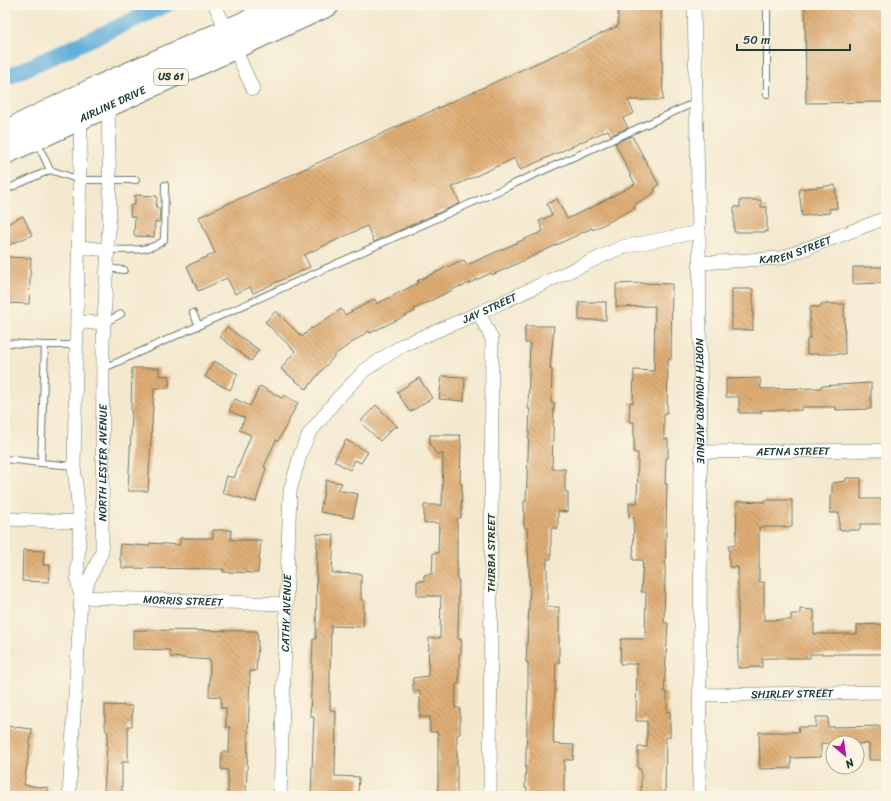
<svg xmlns="http://www.w3.org/2000/svg" width="891" height="801" font-family="Sriracha,sans-serif">
	<defs>
		<pattern id="building-back-hatch" width="6" height="6" patternUnits="userSpaceOnUse"><rect width="6" height="6" fill="#dfad74"/><path d="M-1 5l2 2M0 0l6 6M5-1l2 2" fill="none" stroke="#b48e60"/></pattern>
	</defs>
	<rect width="100%" height="100%" fill="#fcf5e5"/>
	<filter id="ink" filterUnits="userSpaceOnUse"><feTurbulence type="fractalNoise" baseFrequency=".025" numOctaves="2"/><feDisplacementMap in="SourceGraphic" scale="8" xChannelSelector="R" yChannelSelector="G"/><feConvolveMatrix kernelMatrix="1 2 1 2 8 2 1 2 1" color-interpolation-filters="sRGB"/></filter>
	<filter id="wash" filterUnits="userSpaceOnUse"><feTurbulence type="fractalNoise" baseFrequency=".012" numOctaves="4" result="noise"/><feDisplacementMap in="SourceGraphic" scale="16" xChannelSelector="R" yChannelSelector="G"/><feGaussianBlur stdDeviation="0.9" result="paint"/><feColorMatrix in="noise" values="0 0 0 0 0 0 0 0 0 0 0 0 0 0 0 0 0 1.4 0 .05"/><feComposite in="paint" operator="in"/></filter>
	<g filter="url(#wash)">
		<rect width="100%" height="100%" fill="#f4e9cf"/>
		<g fill="none" stroke-linecap="round" stroke-linejoin="round">
			<!-- canal -->
			<polyline stroke="#60afda" stroke-width="16" points="5,78 166,5"/>
		</g>
		<g id="blocks">
			<!-- building -->
			<g fill="url(#building-back-hatch)">
				<polygon points="618,5 661,5 663,100 628,100 634,113 623,118 628,128 611,135 608,130 520,170 515,158 452,187 460,203 374,242 367,226 304,255 310,267 253,293 250,287 235,294 227,278 198,291 187,266 215,253 199,217 618,26"/>
				<polygon points="805,5 886,5 886,102 806,103"/>
				<polygon points="632,136 659,185 655,188 654,193 634,205 635,208 593,230 592,228 510,267 492,275 491,273 461,287 460,286 414,309 415,311 403,317 370,333 369,331 337,353 306,389 281,369 295,351 265,322 276,311 302,337 311,328 312,329 341,309 345,315 375,299 377,304 418,283 417,281 458,262 464,260 467,265 543,231 539,221 552,215 547,204 557,199 567,219 594,206 635,184 615,143"/>
				<polygon points="835,185 837,208 829,209 830,213 802,216 799,189"/>
				<polygon points="135,195 157,196 156,208 160,208 159,222 155,222 154,237 134,236 135,217 130,216 131,205 135,205"/>
				<polygon points="740,200 761,200 761,207 767,207 767,232 734,232 734,207 740,207"/>
				<polygon points="23,216 32,235 5,247 5,225"/>
				<polygon points="5,257 31,258 29,304 6,303"/>
				<polygon points="853,267 885,267 885,283 853,284"/>
				<polygon points="640,283 672,284 671,359 668,359 667,413 664,413 664,439 668,439 668,458 666,458 665,484 667,484 664,623 668,623 664,692 667,692 667,712 670,712 670,737 666,737 665,796 641,796 641,769 638,769 638,747 647,747 647,721 636,721 637,664 620,664 621,639 645,639 646,592 641,592 643,560 633,560 634,517 629,518 629,503 637,503 638,453 634,453 634,422 629,422 630,402 633,403 634,370 654,371 655,306 616,307 616,284"/>
				<rect x="732" y="289" width="21" height="41"/>
				<rect x="579" y="302" width="27" height="18"/>
				<polygon points="821,304 844,304 845,354 807,354 807,339 810,339 810,307 821,307"/>
				<polygon points="525,326 554,326 550,369 552,369 551,403 554,403 552,469 565,469 565,492 568,492 568,512 558,511 558,528 551,528 551,559 547,559 547,607 559,607 559,663 556,663 553,741 554,744 574,745 573,760 564,760 564,796 527,796 527,788 525,788 528,690 528,662 526,662 530,588 527,528 524,527 524,501 526,501 530,409 528,409 530,343 525,343"/>
				<polygon points="227,327 259,350 251,361 220,337"/>
				<polygon points="214,361 238,374 230,390 205,377"/>
				<polygon points="132,368 159,368 159,376 169,376 169,388 154,388 148,491 128,491 132,413 131,413"/>
				<polygon points="442,376 465,377 464,401 439,399"/>
				<polygon points="419,378 432,398 410,412 397,392"/>
				<polygon points="760,378 761,389 821,388 821,386 871,383 871,409 836,410 836,407 802,407 802,410 761,410 761,413 739,413 739,397 726,397 726,379"/>
				<polygon points="260,386 282,398 284,395 298,403 278,441 276,440 264,467 266,468 256,502 222,493 227,476 234,478 251,435 239,430 245,418 229,411 235,399 250,406"/>
				<polygon points="376,405 398,427 394,427 380,441 360,422"/>
				<polygon points="430,435 460,435 461,445 460,484 462,484 461,518 457,518 457,580 459,580 458,639 461,639 461,654 459,654 459,684 456,684 455,708 460,708 460,734 457,734 457,796 438,796 438,734 437,732 430,732 430,717 420,717 420,691 413,691 413,678 428,676 429,638 440,638 441,596 417,596 417,581 424,581 424,575 432,574 433,553 438,553 439,523 424,523 424,505 442,505 443,454 436,454 430,444"/>
				<polygon points="346,440 368,452 361,463 355,460 350,470 334,461"/>
				<polygon points="846,478 861,478 861,499 886,499 886,524 860,524 860,530 839,530 839,513 830,513 830,496 832,496 832,483 846,481"/>
				<polygon points="326,480 342,483 338,490 358,494 353,518 320,512"/>
				<polygon points="765,500 792,500 792,527 759,527 759,582 764,582 764,620 791,620 791,614 800,614 800,609 814,610 814,634 857,634 857,625 886,624 886,654 810,654 810,658 767,658 762,659 762,667 738,668 738,567 729,567 729,545 736,545 737,501 765,502"/>
				<polygon points="213,530 231,530 231,540 261,540 258,573 223,572 224,569 122,568 122,561 120,561 120,544 149,546 150,543 180,545 180,538 213,538"/>
				<polygon points="317,534 334,535 332,573 361,574 361,600 364,600 363,627 331,626 330,673 330,710 336,711 335,776 359,777 358,796 311,796 314,716 310,716 313,639 316,639"/>
				<polygon points="23,550 44,551 43,565 50,565 49,582 22,581"/>
				<polygon points="133,630 257,631 258,644 256,671 250,671 247,771 246,792 244,792 244,796 228,796 228,770 221,769 222,752 229,752 230,727 226,727 226,708 221,708 221,697 209,696 210,660 170,657 170,650 133,649"/>
				<polygon points="105,705 132,706 132,726 128,726 128,762 122,762 122,796 107,796 107,790 104,791 108,732 106,731 105,725"/>
				<polygon points="816,717 828,717 828,727 886,726 886,760 869,760 869,744 828,743 821,744 821,757 791,758 791,768 760,769 759,732 799,732 798,727 816,727"/>
				<polygon points="5,726 32,729 24,785 48,788 47,796 5,796"/>
			</g>
		</g>
	</g>
	<g filter="url(#ink)">
		<use href="#blocks" fill-opacity="0" stroke="#6a796a" stroke-width="1"/>
		<g fill="none" stroke-linecap="round" stroke-linejoin="round">
			<defs>
				<g id="lane">
					<polyline points="767,94 767,5"/>
					<polyline points="37,142 50,170 80,180 136,180"/>
					<polyline points="5,190 50,170"/>
					<path d="M 108,250 C 126,249 149,253 164,240 L 165,185"/>
					<polyline points="107,268 124,270"/>
					<polyline points="193,313 199,326"/>
					<polyline points="104,323 121,314"/>
					<polyline points="5,343 45,345 41,463 74,466"/>
					<polyline points="45,345 76,345"/>
					<polyline points="102,369 696,102"/>
					<polyline points="5,459 41,463"/>
				</g>
				<g id="street">
					<polyline points="215,5 253,89"/>
					<path id="s1" d="M 694,5 L 699,232 L 701,452 L 699,796"/>
					<polyline points="79,247 108,250"/>
					<path id="s2" d="M 700,263 L 781,258 L 886,218"/>
					<polyline points="479,313 492,339 490,796"/>
					<polyline points="77,322 104,323"/>
					<path id="s3" d="M 701,452 L 886,450"/>
					<polyline points="5,522 9,519 80,522"/>
					<path id="s4" d="M 81,597 L 102,552 L 103,341 L 110,205 L 108,106 L 105,100"/>
					<path id="s5" d="M 81,597 L 285,604"/>
					<path id="s6" d="M 699,695 L 886,692"/>
					<polyline points="69,796 81,597 77,579 80,522 74,466 81,113"/>
					<path id="s7" d="M 280,796 L 290,491 L 301,452 L 309,434 L 336,400 L 365,370 L 403,345 L 479,313 L 622,247 L 699,232"/>
				</g>
				<g id="highway">
					<polyline points="5,132 100,86 285,5"/>
					<path id="s8" d="M 5,153 L 328,5"/>
				</g>
			</defs>
			<!-- lane casing -->
			<use href="#lane" stroke="#6a796a" stroke-width="8"/>
			<!-- street casing -->
			<use href="#street" stroke="#6a796a" stroke-width="14"/>
			<!-- highway casing -->
			<use href="#highway" stroke="#6a796a" stroke-width="24"/>
			<!-- lane -->
			<use href="#lane" stroke="#fff" stroke-width="6"/>
			<!-- street -->
			<use href="#street" stroke="#fff" stroke-width="13"/>
			<!-- highway -->
			<use href="#highway" stroke="#fff" stroke-width="22"/>
		</g>
	</g>
	<g text-anchor="middle" dominant-baseline="central" stroke-width="3" stroke-linejoin="round" paint-order="stroke">
		<!-- shield labels -->
		<rect fill="#fcf5e5" stroke="#617469" stroke-width="1" x="154" y="69" width="34" height="16" rx="3"/>
		<g font-size="10" font-weight="bold" fill="#1f3d34">
			<text x="171" y="77">US 61</text>
		</g>
		<!-- street labels -->
		<g font-size="11" fill="#1f3d34" stroke="#fcf5e5">
			<text stroke="none"><textPath href="#s8" startOffset="118">AIRLINE DRIVE</textPath></text>
			<text stroke="none"><textPath href="#s2" startOffset="97">KAREN STREET</textPath></text>
			<text stroke="none"><textPath href="#s7" startOffset="590">JAY STREET</textPath></text>
			<text stroke="none"><textPath href="#s1" startOffset="396">NORTH HOWARD AVENUE</textPath></text>
			<text stroke="none"><textPath href="#s3" startOffset="92">AETNA STREET</textPath></text>
			<text stroke="none"><textPath href="#s4" startOffset="139">NORTH LESTER AVENUE</textPath></text>
			<text transform="translate(491 553) rotate(-90)">THIRBA STREET</text>
			<text stroke="none"><textPath href="#s5" startOffset="102">MORRIS STREET</textPath></text>
			<text stroke="none"><textPath href="#s7" startOffset="183">CATHY AVENUE</textPath></text>
			<text stroke="none"><textPath href="#s6" startOffset="93">SHIRLEY STREET</textPath></text>
		</g>
	</g>
	<!-- margin -->
	<rect width="891" height="801" fill="none" stroke="#fcf5e5" stroke-width="20"/>
	<!-- north arrow -->
	<g transform="translate(845 755) rotate(151)"><circle r="19" fill="#fcf5e5" stroke="#a4ab9e"/>
	<path d="M0-3L7 15L0 10L-7 15Z" fill="#b5179e"/>
	<text y="-6" font-size="11" font-weight="bold" text-anchor="middle" fill="#1f3d34">N</text>
	</g>
	<!-- scale -->
	<path d="M737 44v6h113v-6" fill="none" stroke="#1f3d34" stroke-width="2"/>
	<text x="743" y="44" font-size="12" fill="#1f3d34" stroke="#fcf5e5" stroke-width="3" paint-order="stroke">50 m</text>
</svg>
